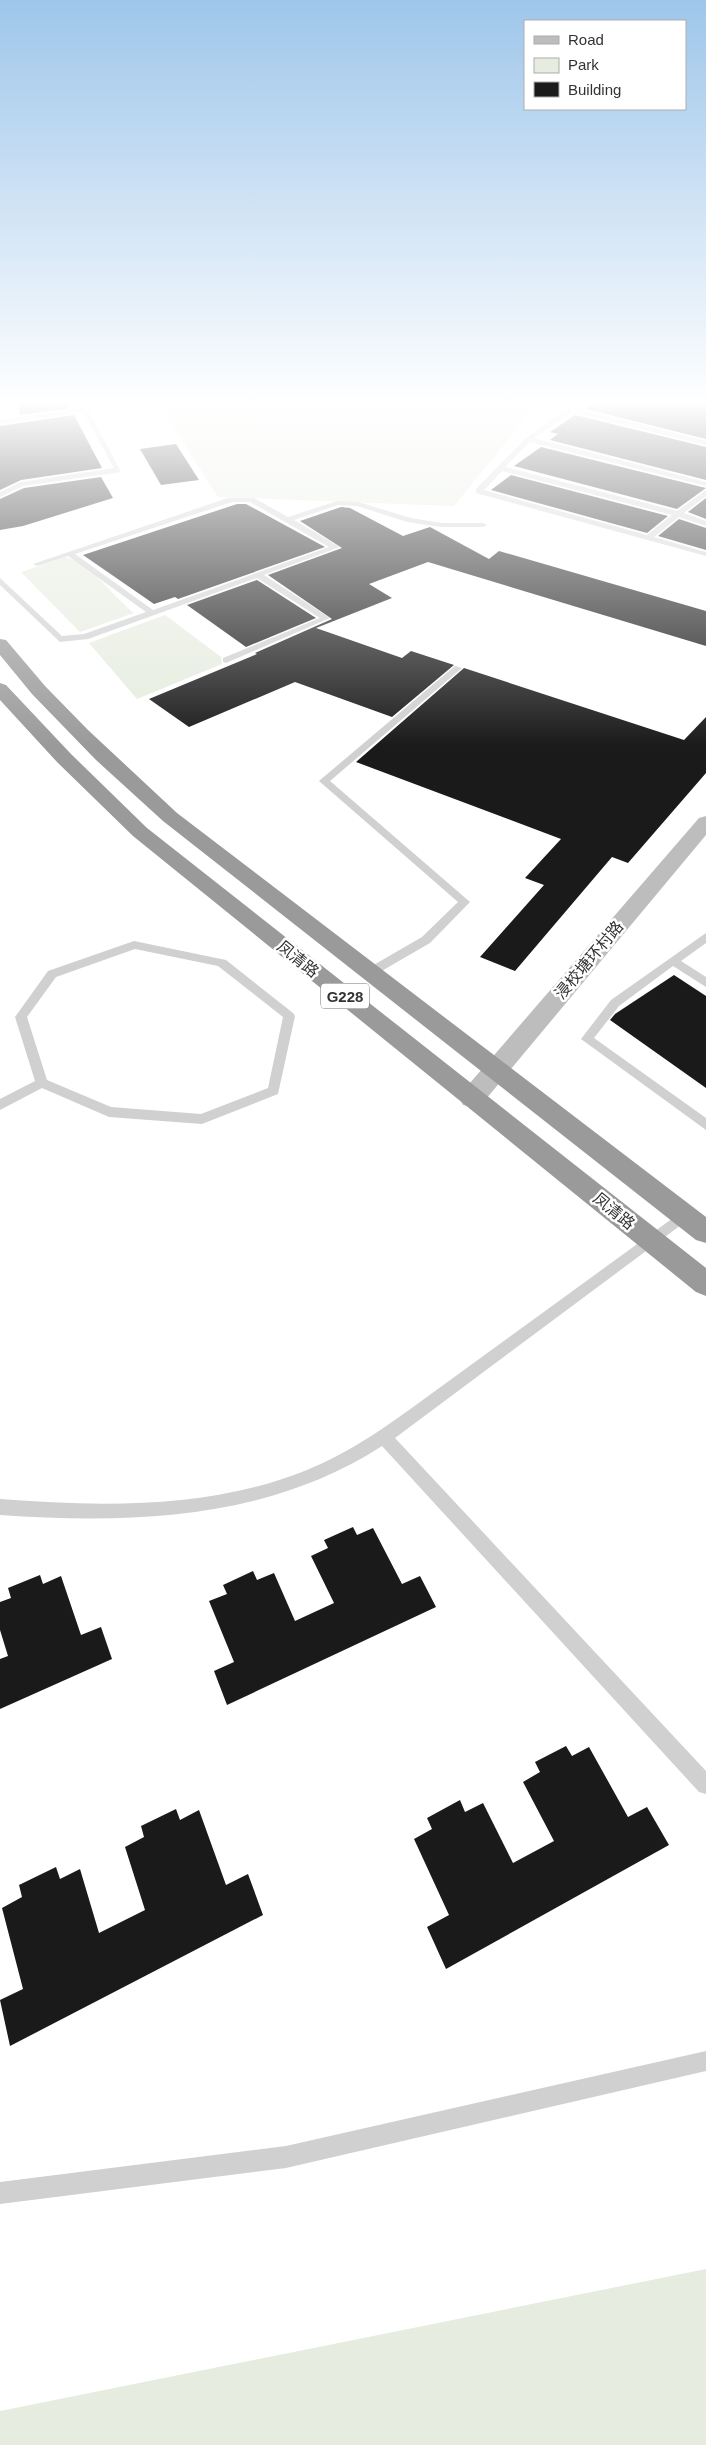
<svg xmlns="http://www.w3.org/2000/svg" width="706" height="2445" font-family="Helvetica,'Noto Sans SC',sans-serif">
	<rect width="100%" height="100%" fill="#fff"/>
	<!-- green -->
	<g fill="#e6ecdf">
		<polygon points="158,403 538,403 454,506 218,497"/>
		<path d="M 65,557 C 93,565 112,596 134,613 L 80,632 L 21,572 Z"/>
		<polygon points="165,615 221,657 222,664 137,699 89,643"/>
		<polygon points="706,2269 706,2445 0,2445 0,2411"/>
	</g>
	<!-- building -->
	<g fill="#1a1a1a">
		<polygon points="18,403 67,403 70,408 20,415"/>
		<polygon points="594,403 706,403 706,439 586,409"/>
		<polygon points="74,415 102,468 21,480 0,490 0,426"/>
		<polygon points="575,415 706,447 706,480 550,440 558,434 550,432"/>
		<polygon points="176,444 199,480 161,485 140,449"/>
		<polygon points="541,447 706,488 677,509 514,466"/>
		<polygon points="511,475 668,516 647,533 491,490"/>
		<polygon points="101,477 113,498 23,526 0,530 0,499 24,488"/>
		<polygon points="706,498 706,519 688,512"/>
		<polygon points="237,504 246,504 325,547 178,599 175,597 154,604 83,555"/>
		<polygon points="341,507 350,508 403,536 430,527 489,559 499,551 706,611 706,646 428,562 369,584 392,598 316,628 402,658 411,651 454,665 392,717 295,682 189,727 149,699 257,654 255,653 332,619 268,575 342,548 300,521"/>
		<polygon points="679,519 706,528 706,550 658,536"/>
		<polygon points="257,580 316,618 246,647 187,605"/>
		<polygon points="464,668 684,740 706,717 706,773 628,863 612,857 515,971 480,957 544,885 525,878 561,839 356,762"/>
		<polygon points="674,975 706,996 706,1088 610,1020 615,1014"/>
		<polygon points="353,1527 357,1535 373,1528 402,1584 420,1576 436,1607 227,1705 214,1671 234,1662 209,1601 227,1594 223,1585 253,1571 257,1580 274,1573 295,1621 334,1603 311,1556 328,1548 324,1540"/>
		<polygon points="40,1575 43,1584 61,1576 81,1635 101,1627 112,1659 0,1709 0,1659 8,1656 0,1630 0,1602 11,1598 8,1588"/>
		<polygon points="566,1746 572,1756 589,1747 628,1817 647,1807 669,1845 446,1969 427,1927 449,1915 414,1839 432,1829 427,1818 460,1800 465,1812 483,1803 513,1863 554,1841 523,1782 540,1772 535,1762"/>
		<polygon points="176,1809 180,1820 199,1810 226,1885 248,1874 263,1915 10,2046 0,2000 23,1989 2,1908 22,1897 19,1885 56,1867 60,1879 80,1869 99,1933 145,1910 125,1847 144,1837 141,1826"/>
	</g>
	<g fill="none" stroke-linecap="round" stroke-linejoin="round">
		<!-- lane -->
		<g fill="#d0d0d0" fill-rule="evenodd">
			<path d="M 576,403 L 584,403 L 577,409 L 706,441 L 706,445 L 572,412 L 534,438 L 706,482 L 706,486 L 530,442 L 505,467 L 677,511 L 706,490 L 706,496 L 684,513 L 706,521 L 706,526 L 679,517 L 654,537 L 706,552 L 706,556 L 476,493 L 476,489 L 526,438 ZM 502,471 L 672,515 L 647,535 L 484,490 Z"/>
			<polygon points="85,408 88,410 121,472 23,486 0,497 0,492 21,482 114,468 83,412 0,424 0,420"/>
			<path d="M 228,498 L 254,498 L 288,517 L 337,501 L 358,502 L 411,518 L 442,523 L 483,523 L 487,525 L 483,527 L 442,527 L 407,522 L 357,506 L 338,505 L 294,520 L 340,547 L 264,575 L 330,618 L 226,663 L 223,662 L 223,658 L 320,618 L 257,578 L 88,639 L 60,642 L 0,585 L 0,578 L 62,636 L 84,634 L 146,612 L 68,556 L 37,566 L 33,564 ZM 232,502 L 250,502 L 329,547 L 153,610 L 75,554 Z"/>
			<polygon points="455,666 462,668 330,781 470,902 430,943 373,976 365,976 365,970 422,937 458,902 319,781"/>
			<polygon points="706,933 706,943 681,961 706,977 706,987 673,966 619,1006 594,1038 706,1118 706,1130 581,1039 611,1000"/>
			<path d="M 134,941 L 226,960 L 293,1013 L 295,1016 L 278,1094 L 202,1124 L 109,1117 L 42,1088 L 0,1110 L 0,1099 L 35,1081 L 15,1017 L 48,971 ZM 135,949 L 218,966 L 283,1017 L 268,1088 L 201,1114 L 111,1107 L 47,1080 L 27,1017 L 56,977 Z"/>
			<path d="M 684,1210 L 689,1211 L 691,1215 L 689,1219 L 395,1438 L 706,1771 L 706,1794 L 699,1792 L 382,1446 C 268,1520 131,1524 0,1515 L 0,1499 C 102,1507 211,1509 307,1470 C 344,1455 377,1433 409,1410 Z"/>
			<polygon points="706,2051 706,2071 286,2168 0,2204 0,2182 286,2146"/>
		</g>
		<!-- secondary -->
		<polygon fill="#bdbdbd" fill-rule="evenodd" points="706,816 706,835 481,1105 472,1107 463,1105 459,1098 463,1091 699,818"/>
		<!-- highway -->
		<g fill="#9a9a9a" fill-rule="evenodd">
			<polygon points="0,639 6,640 45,686 88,730 177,813 706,1217 706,1243 696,1240 163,821 96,760 32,694 0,655"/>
			<polygon points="0,683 6,685 71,754 147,828 706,1268 706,1296 696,1292 133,836 57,762 0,700"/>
		</g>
	</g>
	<!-- sky -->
	<linearGradient id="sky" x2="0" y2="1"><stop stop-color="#9ec6ea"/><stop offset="0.54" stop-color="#fff"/><stop offset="1" stop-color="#fff" stop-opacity="0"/></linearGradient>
	<rect width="706" height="746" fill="url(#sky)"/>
	<g text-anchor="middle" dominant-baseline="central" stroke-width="5" stroke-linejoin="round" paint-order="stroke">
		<!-- shield labels -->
		<rect fill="#fff" stroke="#707070" stroke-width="1" x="321" y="983.5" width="48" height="25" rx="4"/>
		<g font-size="15" font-weight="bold" fill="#333">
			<text x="345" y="996">G228</text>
		</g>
		<!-- street labels -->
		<g font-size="16" fill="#333" stroke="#fff">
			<text transform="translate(298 959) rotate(39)">凤清路</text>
			<text transform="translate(589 960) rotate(-50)">浸校塘环村路</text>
			<text transform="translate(614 1211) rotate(39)">凤清路</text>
		</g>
	</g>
	<!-- legend -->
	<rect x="524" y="20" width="162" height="90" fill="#ffffff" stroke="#adadad"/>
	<rect x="534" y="36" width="25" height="8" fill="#bdbdbd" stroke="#adadad"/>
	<text x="568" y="45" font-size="15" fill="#333333">Road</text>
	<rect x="534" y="58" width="25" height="15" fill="#e6ecdf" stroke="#adadad"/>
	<text x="568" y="70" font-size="15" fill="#333333">Park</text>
	<rect x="534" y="82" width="25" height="15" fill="#1a1a1a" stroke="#adadad"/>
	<text x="568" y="95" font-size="15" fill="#333333">Building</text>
</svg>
